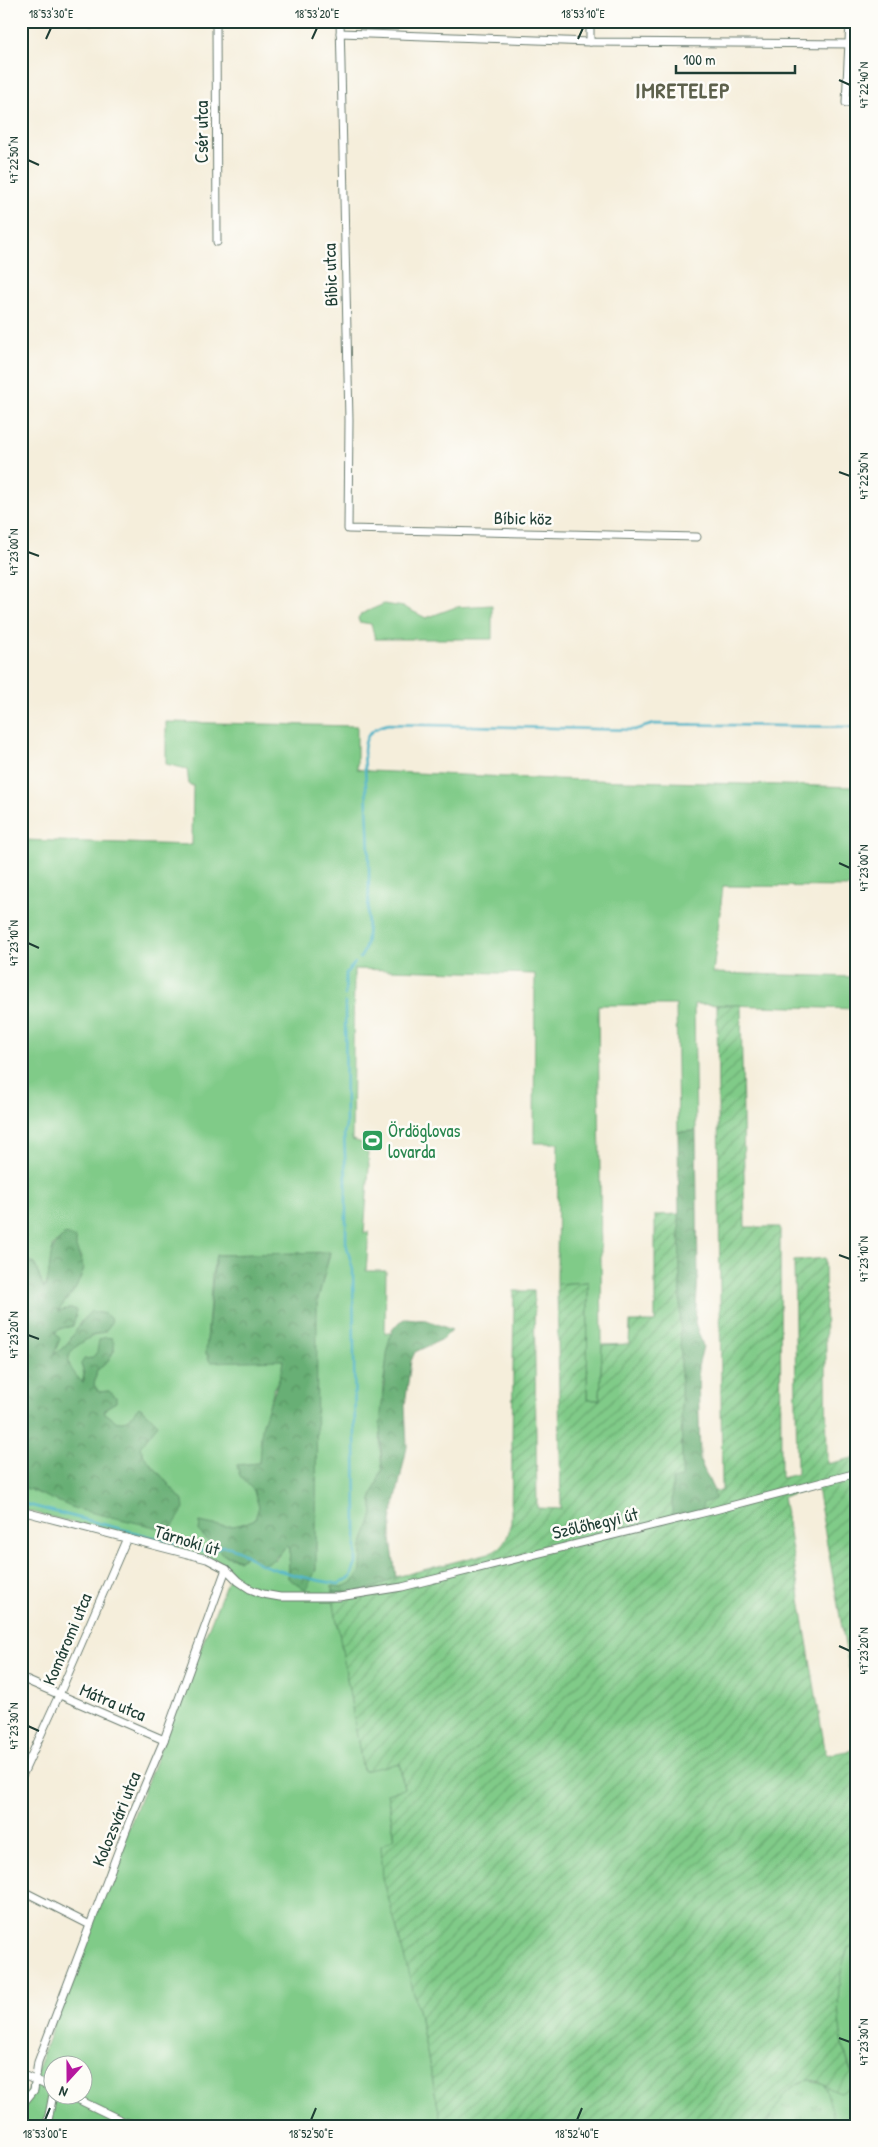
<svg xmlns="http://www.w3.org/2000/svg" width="878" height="2147" font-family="'Patrick Hand',sans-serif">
	<defs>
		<pattern id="forest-crowns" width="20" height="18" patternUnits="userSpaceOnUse" patternTransform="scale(1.25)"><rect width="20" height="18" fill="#68af74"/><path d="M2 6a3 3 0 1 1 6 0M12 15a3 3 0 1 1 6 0" fill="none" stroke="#559060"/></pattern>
		<pattern id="park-tufts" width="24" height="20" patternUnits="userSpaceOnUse" patternTransform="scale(1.25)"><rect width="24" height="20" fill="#80cb88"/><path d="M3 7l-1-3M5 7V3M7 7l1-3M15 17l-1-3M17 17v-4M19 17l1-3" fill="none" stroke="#68a670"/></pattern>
		<pattern id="garden-furrows" width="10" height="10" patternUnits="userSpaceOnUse" patternTransform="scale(1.25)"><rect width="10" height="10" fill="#80cb88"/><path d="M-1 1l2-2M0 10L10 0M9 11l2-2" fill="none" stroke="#68a670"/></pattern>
	</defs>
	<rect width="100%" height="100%" fill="#fdfcf7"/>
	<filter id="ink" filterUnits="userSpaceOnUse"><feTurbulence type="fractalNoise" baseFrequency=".02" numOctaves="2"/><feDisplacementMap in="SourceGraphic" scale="10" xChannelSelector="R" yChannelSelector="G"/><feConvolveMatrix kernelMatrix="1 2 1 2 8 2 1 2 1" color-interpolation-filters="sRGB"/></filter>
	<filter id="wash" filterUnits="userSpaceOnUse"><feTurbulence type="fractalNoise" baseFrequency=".0096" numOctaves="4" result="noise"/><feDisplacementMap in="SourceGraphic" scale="20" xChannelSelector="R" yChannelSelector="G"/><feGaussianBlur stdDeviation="1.12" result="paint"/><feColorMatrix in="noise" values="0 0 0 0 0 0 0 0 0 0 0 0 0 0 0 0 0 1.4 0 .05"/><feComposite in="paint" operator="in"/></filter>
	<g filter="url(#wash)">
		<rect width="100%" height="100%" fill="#f5eedb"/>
		<!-- grass -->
		<g fill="#80cb88" stroke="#50845e" fill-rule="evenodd">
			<polygon points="384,604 404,607 426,618 456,607 492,605 492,639 375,639 371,624 359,622 358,618 361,614"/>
			<path d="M 166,722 L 357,726 L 357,769 L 370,771 L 554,779 L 857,787 L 857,887 L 723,886 L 713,973 L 857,977 L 857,1009 L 694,1004 L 696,1131 L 678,1132 L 676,1005 L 598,1005 L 602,1345 L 600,1400 L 587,1400 L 588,1282 L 557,1284 L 558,1143 L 534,1143 L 535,974 L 354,969 L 352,1140 L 367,1144 L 369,1167 L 364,1233 L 369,1232 L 366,1271 L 386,1271 L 385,1333 L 391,1333 L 383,1384 L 380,1447 L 382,1469 L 371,1500 L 373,1514 L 362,1547 L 361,1571 L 352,1583 L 342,1587 L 332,1586 L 332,1592 L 363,1770 L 399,1762 L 404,1789 L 387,1793 L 395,1839 L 418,2009 L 442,2126 L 140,2126 L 130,2122 L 130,2126 L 21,2126 L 21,2098 L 26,2093 L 33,2080 L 105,1887 L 231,1572 L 213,1561 L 21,1509 L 21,1486 L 41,1494 L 183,1501 L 144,1456 L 139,1446 L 158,1424 L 132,1415 L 128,1420 L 117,1422 L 104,1412 L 107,1407 L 116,1402 L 109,1391 L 99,1392 L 94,1385 L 97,1370 L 104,1365 L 115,1350 L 97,1352 L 92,1359 L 81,1364 L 84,1374 L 82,1384 C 79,1380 74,1376 71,1372 C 57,1351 91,1336 106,1331 L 81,1321 C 74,1336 68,1346 54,1355 L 55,1332 L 62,1328 L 73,1326 L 57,1312 L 76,1288 L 81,1257 L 65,1234 L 53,1246 L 48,1281 L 44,1289 L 35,1265 L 21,1255 L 21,840 L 192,845 L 193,785 L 189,785 L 187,769 L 166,764 ZM 330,1253 L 317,1303 L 306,1589 L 288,1578 L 290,1548 L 286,1546 L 276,1559 L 254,1561 L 247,1556 L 240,1560 L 224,1555 L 199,1532 L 200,1522 C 223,1528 233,1529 255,1519 L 259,1507 L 254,1490 L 240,1476 L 237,1465 L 259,1463 L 263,1425 L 274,1389 L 282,1375 L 283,1359 L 206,1353 L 212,1275 L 216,1255 ZM 52,2064 L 82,2064 L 82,2094 L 52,2094 Z"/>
			<path d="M 857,1944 L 857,2081 C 842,2058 835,2010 838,1982 C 840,1970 843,1959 848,1948 Z"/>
			<path d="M 857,2083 L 857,2126 L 765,2126 L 825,2085 C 838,2095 845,2092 857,2083 Z"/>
		</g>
		<!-- forest -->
		<g fill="url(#forest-crowns)" stroke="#447654">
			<polygon points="696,1131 698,1276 695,1323 703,1346 698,1367 700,1461 714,1491 715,1500 703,1509 672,1517 672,1480 682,1476 678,1132"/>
			<path d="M 65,1234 L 76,1238 L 76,1247 L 84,1269 L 76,1288 L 58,1311 L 71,1308 L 77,1310 L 73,1326 L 62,1328 L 55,1332 L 60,1339 L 54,1354 C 72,1345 77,1324 91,1311 L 105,1314 L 112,1320 C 110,1323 109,1328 106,1330 C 103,1333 96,1334 92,1336 C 65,1351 61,1361 83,1383 L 84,1374 L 81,1364 L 84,1359 L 92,1358 L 97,1352 L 99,1340 L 105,1337 L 112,1338 C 119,1350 108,1363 97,1370 L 94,1385 L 99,1392 L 109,1391 L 116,1397 L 116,1402 L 107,1407 L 104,1412 L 117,1422 L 128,1420 L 139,1407 L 145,1411 L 158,1424 L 140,1447 L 144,1456 L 183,1501 L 184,1509 L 173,1526 L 164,1529 L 76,1509 L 21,1486 L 21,1255 L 35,1265 L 44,1289 C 51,1277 48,1262 53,1249 C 55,1244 61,1239 65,1234 Z"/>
			<path d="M 330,1252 L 317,1303 L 316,1570 L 306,1590 L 288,1578 L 290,1549 L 286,1546 C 273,1561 266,1571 247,1556 L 240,1560 L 224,1555 L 199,1532 L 200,1522 C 222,1527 234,1529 255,1519 L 259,1507 L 254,1491 L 240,1476 L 237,1465 L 259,1463 C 260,1450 260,1436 263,1424 C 269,1402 281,1382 283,1360 L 210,1362 L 206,1353 L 213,1275 L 216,1255 Z"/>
			<path d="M 406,1318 L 427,1320 L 452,1330 L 443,1339 L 415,1352 L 411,1361 L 405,1405 L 407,1447 L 391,1521 L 391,1539 L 396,1577 C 372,1591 360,1593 332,1592 L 332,1586 L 342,1587 L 352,1583 L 361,1571 L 362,1547 L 373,1514 L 371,1500 L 382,1469 L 380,1424 L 388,1345 L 392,1330 L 399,1322 Z"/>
		</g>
		<!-- park -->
		<path fill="url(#park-tufts)" stroke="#50845e" d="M 809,2080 L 825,2085 L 836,2126 L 757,2126 C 772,2110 787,2084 809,2080 Z"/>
		<!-- garden -->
		<path fill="url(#garden-furrows)" stroke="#50845e" d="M 717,1005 L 741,1005 L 745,1227 L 780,1227 L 781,1478 L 797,1474 L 794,1261 L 825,1258 L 827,1464 L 857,1457 L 857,1712 L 817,1488 L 783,1497 L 826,1755 L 857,1749 L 857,1944 L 848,1948 C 833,1986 837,2031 850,2069 C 852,2074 855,2078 857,2083 L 841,2093 C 831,2091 825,2084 816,2081 C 791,2074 776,2109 765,2126 L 442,2126 L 418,2009 L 383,1878 L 381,1846 L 395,1838 L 387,1793 L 404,1789 L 400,1763 L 363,1771 L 332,1592 L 354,1593 L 371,1590 L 396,1577 L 493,1552 C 506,1545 509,1535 511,1521 L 514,1291 L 534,1291 L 537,1508 L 561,1509 L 557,1284 L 588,1282 L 587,1400 L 600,1400 L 602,1345 L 629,1344 L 630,1322 L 655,1322 L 655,1215 L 679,1214 L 682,1477 L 672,1480 L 672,1516 L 702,1509 L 703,1503 L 715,1499 L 714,1491 L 722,1491 Z"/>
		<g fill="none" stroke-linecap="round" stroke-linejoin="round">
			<!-- stream -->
			<g stroke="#48b2c7" stroke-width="2.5">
				<path d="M 360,958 C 369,946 367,929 368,914 C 371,859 367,805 364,750 C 365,734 373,728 388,724 L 634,730 L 654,724 L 857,727"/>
				<polyline points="345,995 346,973 355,963"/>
				<path d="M 21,1503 L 206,1551 C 213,1552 217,1546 224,1546 C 240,1547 249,1560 263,1565 C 287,1574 313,1580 339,1584 L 351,1577 L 356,1563 L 356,1523 L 353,1270 L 346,1243 L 346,1180 L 344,1133 L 346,1126 L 345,1002"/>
			</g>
		</g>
	</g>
	<g filter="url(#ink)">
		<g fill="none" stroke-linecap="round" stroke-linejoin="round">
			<defs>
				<g id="street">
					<polyline points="216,21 217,242"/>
					<polyline points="340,21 349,420 348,529 697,537"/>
					<polyline points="91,25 91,21"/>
					<polyline points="340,33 590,42 857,44"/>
					<polyline points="590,42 590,21"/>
					<polyline points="846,103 850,21"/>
					<polyline points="21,1511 207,1559 226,1569 238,1581 250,1589 263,1594 280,1597 339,1597 402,1587 715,1510 857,1473"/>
					<polyline points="21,1520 25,1512"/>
					<polyline points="21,1678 164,1740"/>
					<polyline points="21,1778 59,1695 127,1538"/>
					<polyline points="21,1890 90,1925"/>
					<polyline points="21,2074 52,2088"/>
					<polyline points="67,2094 133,2126"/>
					<polyline points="21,2106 34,2090 38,2062 130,1820 164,1740 226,1569"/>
					<polyline points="21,2118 26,2126"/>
					<polyline points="47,2126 53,2094"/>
				</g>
			</defs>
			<!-- street casing -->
			<use href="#street" stroke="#6a7b6e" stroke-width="9"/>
			<!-- street -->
			<use href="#street" stroke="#fff" stroke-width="7"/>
		</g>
	</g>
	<!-- ticks -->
	<path fill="none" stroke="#1f3d34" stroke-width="2" d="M 46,39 L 51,28M 312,39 L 317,28M 578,39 L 583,28M 839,80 L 850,85M 28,160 L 39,165M 839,472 L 850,476M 28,552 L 39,556M 839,863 L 850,868M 28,943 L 39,948M 839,1255 L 850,1259M 28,1335 L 39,1339M 839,1646 L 850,1651M 28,1726 L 39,1731M 839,2038 L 850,2042M 45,2120 L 50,2108M 311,2120 L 316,2108M 577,2120 L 582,2108"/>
	<!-- icons -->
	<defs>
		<symbol id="stadium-square" viewBox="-11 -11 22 22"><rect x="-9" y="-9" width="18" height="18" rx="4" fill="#2e9e5b" stroke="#fdfcf7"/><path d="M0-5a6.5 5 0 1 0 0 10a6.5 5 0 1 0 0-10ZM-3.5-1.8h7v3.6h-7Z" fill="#fff"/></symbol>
	</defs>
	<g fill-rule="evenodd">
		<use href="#stadium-square" x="360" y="1128" width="25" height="25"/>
	</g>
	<g text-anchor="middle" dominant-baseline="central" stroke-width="5" stroke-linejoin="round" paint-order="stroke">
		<!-- street labels -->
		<g font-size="18" fill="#1f3d34" stroke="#fdfcf7">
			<text transform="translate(201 132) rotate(-90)">Csér utca</text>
			<text transform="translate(330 275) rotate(-92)">Bíbic utca</text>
			<text transform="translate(523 518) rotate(1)">Bíbic köz</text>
			<text transform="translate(595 1523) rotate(-13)">Szőlőhegyi út</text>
			<text transform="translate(187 1540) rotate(17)">Tárnoki út</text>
			<text transform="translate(67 1639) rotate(-67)">Komáromi utca</text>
			<text transform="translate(113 1702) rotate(23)">Mátra utca</text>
			<text transform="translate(116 1819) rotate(-68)">Kolozsvári utca</text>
		</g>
		<!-- leisure labels -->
		<g font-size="18" fill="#27864d" stroke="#fdfcf7" text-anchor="start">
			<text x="388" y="1130">Ördöglovas<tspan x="388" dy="21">lovarda</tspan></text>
		</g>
		<!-- district labels -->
		<g font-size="22" font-weight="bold" letter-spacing="1" fill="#5d614c" stroke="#fdfcf7">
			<text x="683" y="90">IMRETELEP</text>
		</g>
	</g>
	<!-- margin -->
	<rect width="878" height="2147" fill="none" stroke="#fdfcf7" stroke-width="55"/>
	<!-- north arrow -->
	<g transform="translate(68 2080) rotate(201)"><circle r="24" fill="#fdfcf7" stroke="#a4b0a9"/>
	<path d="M0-4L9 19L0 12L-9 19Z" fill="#b5179e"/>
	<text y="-8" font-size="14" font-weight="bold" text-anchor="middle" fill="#1f3d34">N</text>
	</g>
	<!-- scale -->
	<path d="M676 65v8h119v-8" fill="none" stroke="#1f3d34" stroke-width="2.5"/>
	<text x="683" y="65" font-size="15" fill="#1f3d34" stroke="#fdfcf7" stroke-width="4" paint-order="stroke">100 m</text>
	<rect x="28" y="28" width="822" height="2092" fill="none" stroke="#1f3d34" stroke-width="2"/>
	<g font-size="12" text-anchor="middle" fill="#1f3d34">
		<text x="51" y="18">18°53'30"E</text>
		<text x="317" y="18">18°53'20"E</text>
		<text x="583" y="18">18°53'10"E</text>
		<text transform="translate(864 85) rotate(-90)" y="4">47°22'40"N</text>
		<text transform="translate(14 160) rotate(-90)" y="4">47°22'50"N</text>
		<text transform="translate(864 476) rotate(-90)" y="4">47°22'50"N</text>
		<text transform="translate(14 552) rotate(-90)" y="4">47°23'00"N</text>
		<text transform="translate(864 868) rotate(-90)" y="4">47°23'00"N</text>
		<text transform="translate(14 943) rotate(-90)" y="4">47°23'10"N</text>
		<text transform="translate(864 1259) rotate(-90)" y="4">47°23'10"N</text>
		<text transform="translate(14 1335) rotate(-90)" y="4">47°23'20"N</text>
		<text transform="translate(864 1651) rotate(-90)" y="4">47°23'20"N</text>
		<text transform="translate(14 1726) rotate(-90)" y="4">47°23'30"N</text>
		<text transform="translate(864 2042) rotate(-90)" y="4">47°23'30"N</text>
		<text x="45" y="2138">18°53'00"E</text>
		<text x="311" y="2138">18°52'50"E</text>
		<text x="577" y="2138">18°52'40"E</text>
	</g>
</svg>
